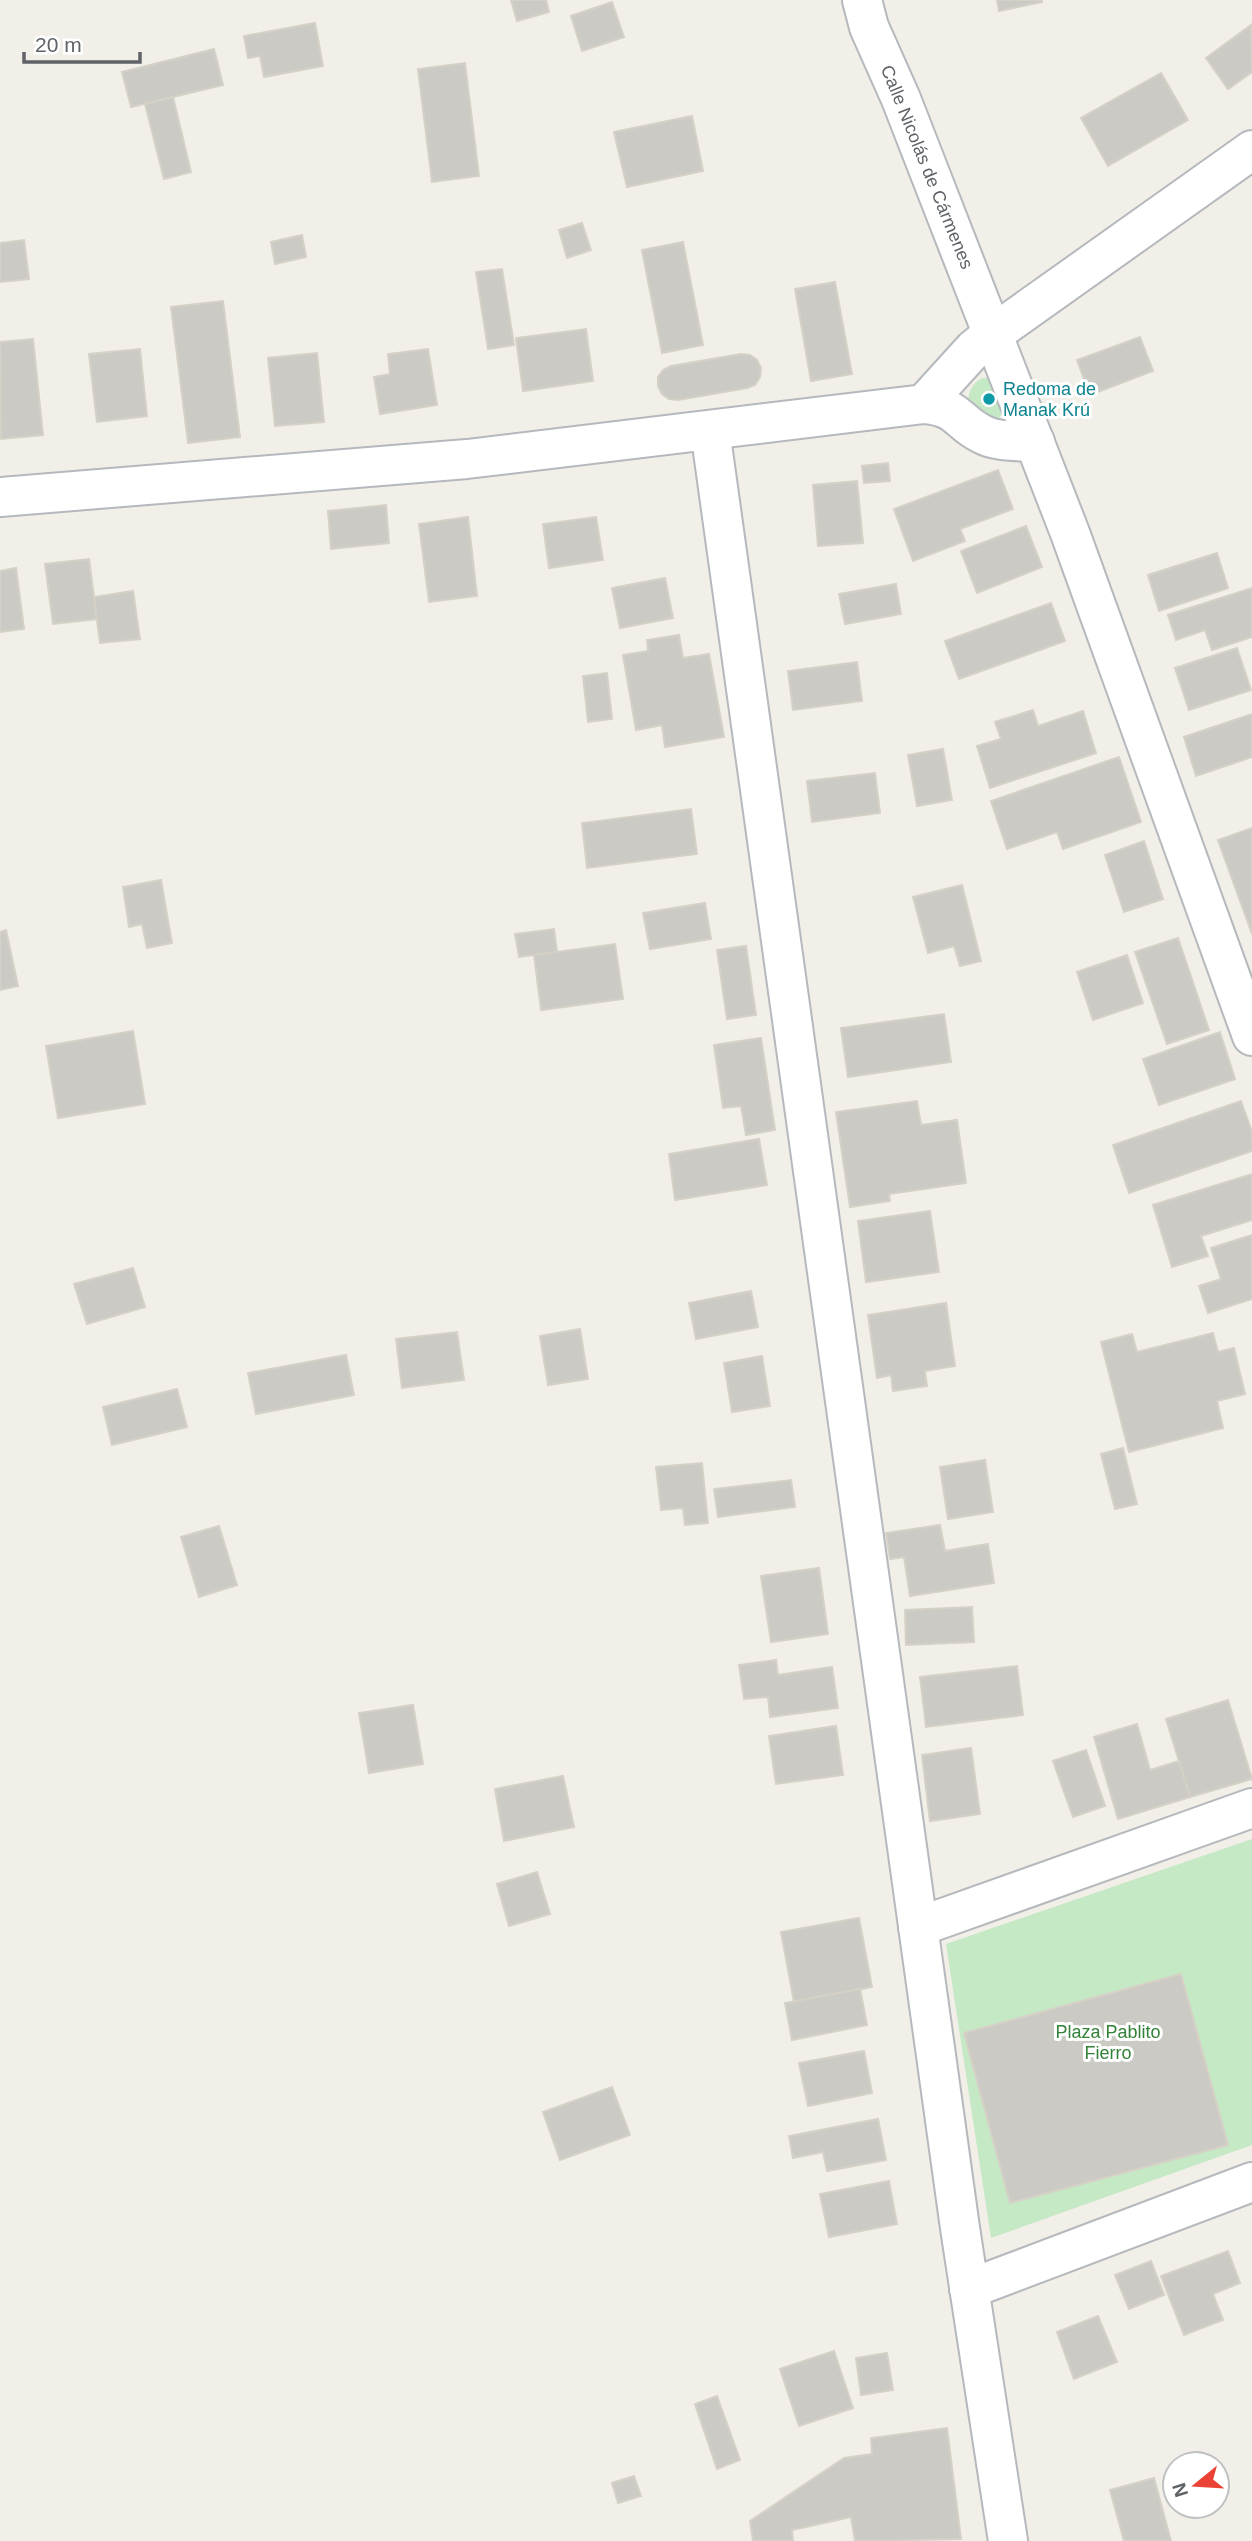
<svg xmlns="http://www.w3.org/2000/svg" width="1252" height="2541" font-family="Helvetica,sans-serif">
	<rect width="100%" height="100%" fill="#f1efe8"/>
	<!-- green -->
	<g fill="#c5e8c5">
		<path d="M 982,378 L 994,378 L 1004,414 L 995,420 L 968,405 C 968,391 971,385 982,378 Z"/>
		<polygon points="1252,1839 1252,2145 991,2238 946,1944"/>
	</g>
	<!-- building -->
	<g fill="#cccac5" stroke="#d6d1c6" stroke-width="2">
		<polygon points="511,0 546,0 549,12 517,21"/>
		<polygon points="997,0 1042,0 1042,2 999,11"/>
		<polygon points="612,2 624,37 582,51 571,16"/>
		<polygon points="315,23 323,66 264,77 260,56 248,58 244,36"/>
		<polygon points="1251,25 1252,72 1228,89 1206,58"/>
		<polygon points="214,49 223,85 131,107 122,72"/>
		<polygon points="465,63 479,176 432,182 418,69"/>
		<polygon points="1161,73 1188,120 1108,166 1081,118"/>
		<polygon points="173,97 191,172 164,179 145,104"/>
		<polygon points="692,116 703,171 627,187 614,132"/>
		<polygon points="582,223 591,250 567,258 559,230"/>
		<polygon points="302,235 306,257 275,264 271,242"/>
		<polygon points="24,240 29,279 0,282 0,243"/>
		<polygon points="683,242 703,345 662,353 642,250"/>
		<polygon points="502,269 514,345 488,349 476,272"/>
		<polygon points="835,282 852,374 811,381 795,289"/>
		<polygon points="223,301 240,437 188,443 171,307"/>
		<polygon points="586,329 593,381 523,391 516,338"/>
		<polygon points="1140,337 1153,371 1090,395 1077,360"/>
		<polygon points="33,339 43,435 1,439 0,342"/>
		<polygon points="140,349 147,416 97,422 89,354"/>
		<polygon points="428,349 437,405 380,414 374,377 390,374 388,354"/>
		<polygon points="317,353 324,422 275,426 268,358"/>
		<polygon points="741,354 750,355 757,360 761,368 760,377 755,385 747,388 678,400 669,399 662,394 658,386 658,377 663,370 671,366"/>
		<polygon points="888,463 890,481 864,483 862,466"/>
		<polygon points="998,470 1013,509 960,529 965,541 913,561 894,509"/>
		<polygon points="857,481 863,543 818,546 813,485"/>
		<polygon points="386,505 389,543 331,549 328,511"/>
		<polygon points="468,517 477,596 429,602 419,524"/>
		<polygon points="596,517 603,560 549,568 543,524"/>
		<polygon points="1026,526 1042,567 977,593 961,551"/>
		<polygon points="1217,553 1228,588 1159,611 1148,575"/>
		<polygon points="89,559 97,619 53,624 45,564"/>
		<polygon points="16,568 24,629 0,632 0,571"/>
		<polygon points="665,578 673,618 620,628 612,588"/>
		<polygon points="896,584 901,614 845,624 839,594"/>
		<polygon points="1252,588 1252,637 1212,650 1205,630 1176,640 1168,615"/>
		<polygon points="133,591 140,639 100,643 94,597"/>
		<polygon points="1051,603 1065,641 959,679 945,641"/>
		<polygon points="679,635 683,658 709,654 724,737 665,747 662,725 636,730 623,655 648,651 647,640"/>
		<polygon points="1237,648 1251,690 1189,710 1175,668"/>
		<polygon points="857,662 862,701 793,710 788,671"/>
		<polygon points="607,673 612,719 588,722 583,676"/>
		<polygon points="1033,710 1038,726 1083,711 1096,753 990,788 977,746 1001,739 995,722"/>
		<polygon points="1252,714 1252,757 1196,776 1184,737"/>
		<polygon points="943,749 952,800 917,806 908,755"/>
		<polygon points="1119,757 1141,822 1063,849 1057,832 1007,849 991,801"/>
		<polygon points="875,773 880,813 812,822 807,781"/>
		<polygon points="691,809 697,854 587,868 582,823"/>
		<polygon points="1252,828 1252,934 1218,840"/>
		<polygon points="1144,841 1163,899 1124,912 1105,855"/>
		<polygon points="161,880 172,943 147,948 142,924 129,927 123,887"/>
		<polygon points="962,885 981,961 960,966 954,946 928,953 913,897"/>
		<polygon points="705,903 711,939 650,949 643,913"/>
		<polygon points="554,929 557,952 519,957 515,934"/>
		<polygon points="6,930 18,986 0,990 0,932"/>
		<polygon points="1178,938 1209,1030 1167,1044 1135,952"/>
		<polygon points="615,944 623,999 541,1010 534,955"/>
		<polygon points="746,946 756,1015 727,1019 717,950"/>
		<polygon points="1127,955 1143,1003 1093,1020 1077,972"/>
		<polygon points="944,1014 951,1062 848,1077 841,1028"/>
		<polygon points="133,1031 145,1104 58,1118 46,1046"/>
		<polygon points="1220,1032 1235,1079 1159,1105 1143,1059"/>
		<polygon points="761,1038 775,1130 746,1135 741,1106 723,1108 714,1045"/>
		<polygon points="917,1101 921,1125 957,1120 966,1183 889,1194 890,1201 850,1207 836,1112"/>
		<polygon points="1241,1101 1252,1132 1252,1151 1129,1193 1113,1145"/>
		<polygon points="759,1139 767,1185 675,1200 669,1154"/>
		<polygon points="1252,1174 1252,1220 1201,1236 1208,1256 1172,1267 1153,1205"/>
		<polygon points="930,1211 939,1272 866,1282 858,1221"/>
		<polygon points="1252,1235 1252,1299 1208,1313 1199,1286 1221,1279 1211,1248"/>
		<polygon points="133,1268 145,1307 87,1324 74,1284"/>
		<polygon points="751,1291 758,1327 696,1339 689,1303"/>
		<polygon points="946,1303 955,1366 925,1371 927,1386 893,1391 891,1375 877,1378 868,1315"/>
		<polygon points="580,1329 588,1379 548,1385 540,1336"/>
		<polygon points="457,1332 464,1380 402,1388 396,1339"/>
		<polygon points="1213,1333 1218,1352 1234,1348 1245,1394 1217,1401 1223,1428 1129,1452 1101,1342 1132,1334 1137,1352"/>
		<polygon points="346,1355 354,1395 256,1414 248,1373"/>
		<polygon points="762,1356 770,1406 732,1412 724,1363"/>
		<polygon points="177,1389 187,1427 112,1445 103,1407"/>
		<polygon points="1123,1448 1137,1504 1115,1509 1101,1454"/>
		<polygon points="985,1460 993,1512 948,1519 940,1467"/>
		<polygon points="702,1463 708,1523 685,1525 683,1508 661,1510 656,1467"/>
		<polygon points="791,1480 795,1507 718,1517 714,1489"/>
		<polygon points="940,1525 945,1551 988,1544 994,1583 910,1596 904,1557 890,1559 886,1533"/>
		<polygon points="219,1526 237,1585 199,1597 181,1537"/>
		<polygon points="819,1568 828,1634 771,1642 761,1576"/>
		<polygon points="972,1607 974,1642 906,1645 905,1610"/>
		<polygon points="776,1660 778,1675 832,1667 838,1708 770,1717 768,1697 744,1699 739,1665"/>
		<polygon points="1017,1666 1023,1715 926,1727 920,1677"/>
		<polygon points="1228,1700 1252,1779 1190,1797 1166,1719"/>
		<polygon points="413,1705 423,1764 369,1773 359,1713"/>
		<polygon points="1137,1724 1150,1770 1179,1761 1190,1797 1118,1819 1094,1737"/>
		<polygon points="836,1726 843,1775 776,1784 769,1736"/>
		<polygon points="971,1748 980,1814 930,1821 922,1755"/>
		<polygon points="1086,1750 1105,1806 1073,1817 1053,1761"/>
		<polygon points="563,1776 574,1827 504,1841 495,1789"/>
		<polygon points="537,1872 550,1914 509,1926 497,1884"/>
		<polygon points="859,1918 872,1987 794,2002 781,1932"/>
		<polygon points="1181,1974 1228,2145 1010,2203 964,2033"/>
		<polygon points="860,1989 867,2025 792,2040 785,2003"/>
		<polygon points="864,2051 872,2093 808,2106 799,2063"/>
		<polygon points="612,2087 630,2135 560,2160 543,2112"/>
		<polygon points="878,2119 886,2160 827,2171 823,2152 793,2158 789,2136"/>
		<polygon points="889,2181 897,2224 829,2237 820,2194"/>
		<polygon points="1228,2251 1240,2283 1213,2294 1223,2320 1184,2335 1161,2276"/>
		<polygon points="1151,2261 1164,2295 1129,2309 1115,2275"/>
		<polygon points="1098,2316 1117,2362 1074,2379 1057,2332"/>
		<polygon points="834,2351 853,2408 799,2426 780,2369"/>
		<polygon points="887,2353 893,2390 861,2395 856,2358"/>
		<polygon points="717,2396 740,2460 717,2469 695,2404"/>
		<polygon points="947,2428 961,2539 855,2541 851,2517 792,2530 793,2541 753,2541 750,2521 844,2458 872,2454 871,2438"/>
		<polygon points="634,2476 641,2496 618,2503 612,2483"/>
		<polygon points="1154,2478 1171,2541 1124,2541 1110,2490"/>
	</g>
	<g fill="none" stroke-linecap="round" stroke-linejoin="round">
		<defs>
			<g id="minor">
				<polyline points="862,0 869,27 901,99 1070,533 1252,1036"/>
				<polyline points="924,404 974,349 993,334 1252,150"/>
				<polyline points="710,430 960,2228 1008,2541"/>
				<path d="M 0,497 L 467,459 L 924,404 C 961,407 957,424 986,436 C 1001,442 1019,441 1035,442"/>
				<polyline points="918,1927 1252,1808"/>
				<polyline points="969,2289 1252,2182"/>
			</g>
		</defs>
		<!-- minor casing -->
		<use href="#minor" stroke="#b5b8bc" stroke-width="42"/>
		<!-- minor -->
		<use href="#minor" stroke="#fff" stroke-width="38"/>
	</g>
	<!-- markers -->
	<circle fill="#0f9aa8" stroke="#fff" stroke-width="2.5" cx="989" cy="399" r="7"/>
	<g text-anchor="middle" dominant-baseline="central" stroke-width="6" stroke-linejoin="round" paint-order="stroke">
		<!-- street labels -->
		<g font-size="18" fill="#5f6368" stroke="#fff">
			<text transform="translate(927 167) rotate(68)">Calle Nicolás de Cármenes</text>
		</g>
		<!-- culture labels -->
		<g font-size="18" fill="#0d838f" stroke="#fff" text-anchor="start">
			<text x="1003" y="389">Redoma de<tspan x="1003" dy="21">Manak Krú</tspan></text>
		</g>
		<!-- park labels -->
		<g font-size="18" fill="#348238" stroke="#fff">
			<text x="1108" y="2032">Plaza Pablito<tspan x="1108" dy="21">Fierro</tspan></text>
		</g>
	</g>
	<!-- north arrow -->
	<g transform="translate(1196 2485) rotate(252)"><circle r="33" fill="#ffffff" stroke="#bfc1c3" stroke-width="2"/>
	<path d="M0-5L12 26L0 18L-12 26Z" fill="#ea4335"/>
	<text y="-10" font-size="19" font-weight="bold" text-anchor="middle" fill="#5f6368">N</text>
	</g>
	<!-- scale -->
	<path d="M24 52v10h116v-10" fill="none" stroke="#5f6368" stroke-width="3.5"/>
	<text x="35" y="52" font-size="21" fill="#5f6368" stroke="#ffffff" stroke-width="5" paint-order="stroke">20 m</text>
</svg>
